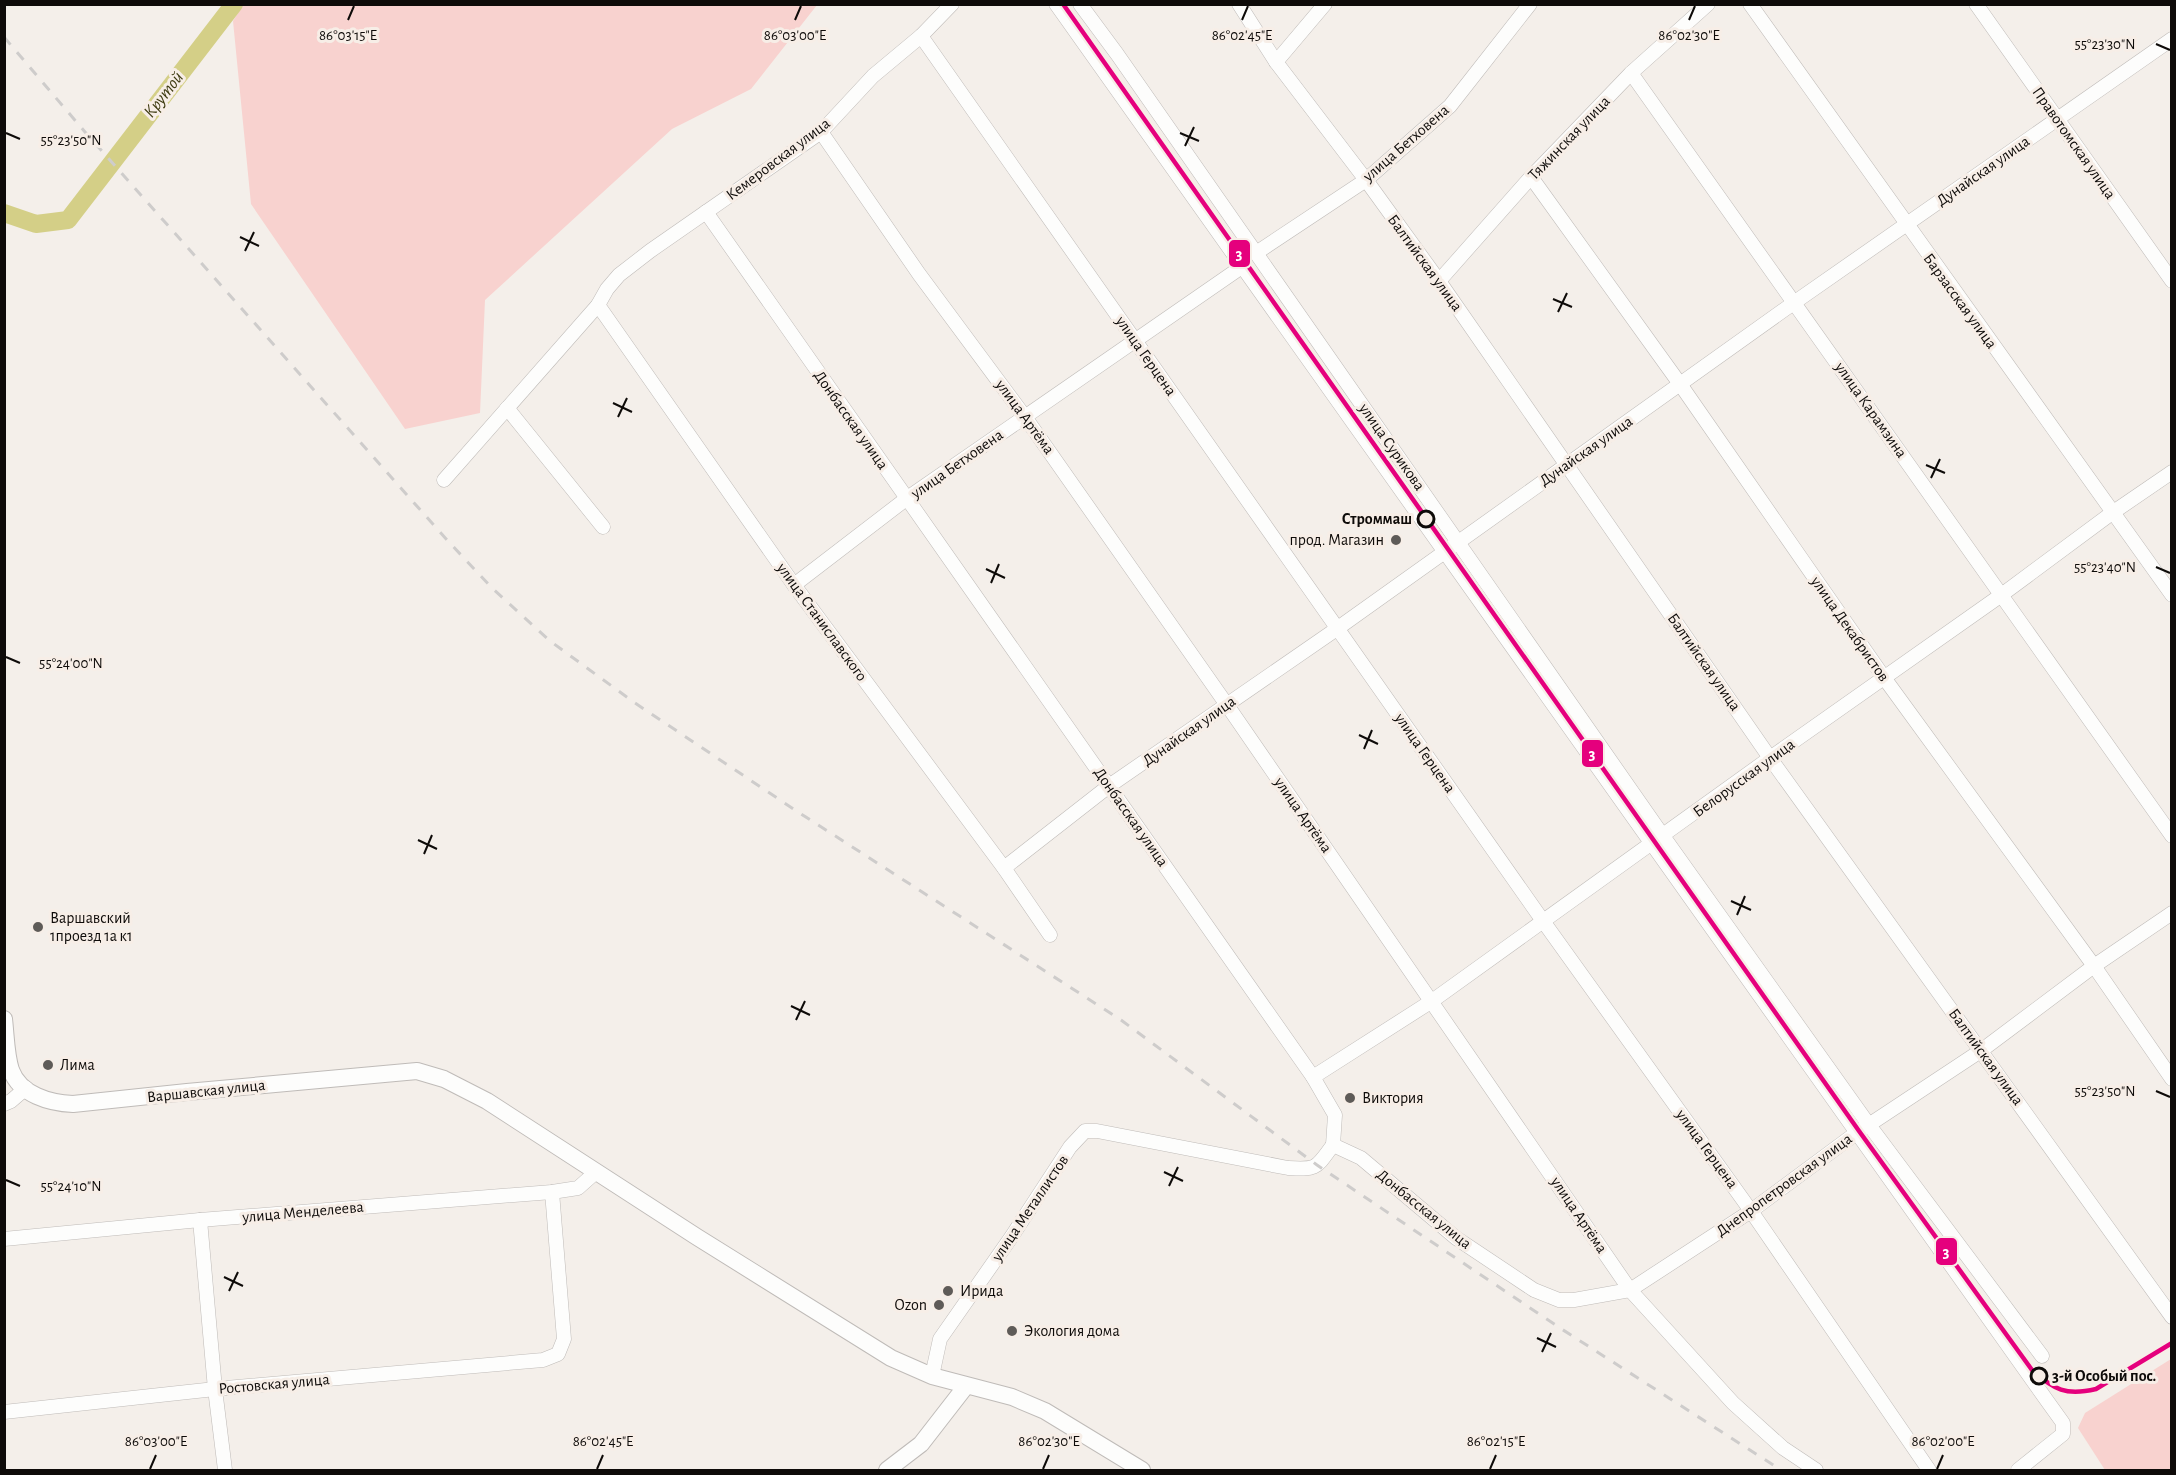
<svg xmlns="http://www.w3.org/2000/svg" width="2176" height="1475" font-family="'Alegreya Sans',sans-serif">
	<rect width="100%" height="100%" fill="#f4efea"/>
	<!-- green -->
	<g fill="#f8d2cf">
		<polygon points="243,5 243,4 817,5 751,89 672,129 485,300 480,413 405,429 251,204 233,21"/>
		<polygon points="2171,1359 2171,1470 2105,1470 2078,1428 2085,1413"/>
	</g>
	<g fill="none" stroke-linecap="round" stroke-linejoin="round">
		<!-- river -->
		<polyline stroke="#d4cf87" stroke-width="18" points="4,213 36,224 68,220 234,4"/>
		<defs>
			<g id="minor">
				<path d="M 1056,4 C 1394,476 1725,952 2063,1423 L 2063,1434 L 2018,1470"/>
				<polyline points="1080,4 1117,54 1663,836 1869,1125 2042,1356"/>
				<polyline points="1239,4 1276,62 1366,180 1439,281 1770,758 2172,1317"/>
				<polyline points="1750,4 2172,595"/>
				<polyline points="1976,4 2172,281"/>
				<polyline points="921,36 1543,921 1751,1211 1929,1470"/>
				<polyline points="1276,62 1325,4"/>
				<path d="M 1631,73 C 1813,326 1990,583 2172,836"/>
				<polyline points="821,132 919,274 1025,417 1227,705 1630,1290 1733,1403 1783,1448 1816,1470"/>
				<polyline points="1531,177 1680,384 1885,679 2094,966 2172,1079"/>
				<polyline points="706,212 1313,1077 1335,1115 1333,1145"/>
				<polyline points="1256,253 1366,180 1450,106 1530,4"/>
				<polyline points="1439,281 1531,177 1631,73 1708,4"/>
				<polyline points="598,305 794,585 1004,868 1050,935"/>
				<polyline points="507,408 603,527"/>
				<polyline points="444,480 598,305 607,289 619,275 650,251 821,132 873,76 921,36 952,4"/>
				<polyline points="794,585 906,499 1243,266"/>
				<polyline points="1004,868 1109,786 1338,628 1795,302 2172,39"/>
				<polyline points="1313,1077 1432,1001 1770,758 2000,596 2112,513 2172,472"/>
				<polyline points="4,1104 11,1101 26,1088"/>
				<polyline points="1333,1145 1361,1158 1456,1238 1534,1290 1559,1300 1574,1300 1630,1290 1751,1211 1855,1134 1982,1050 2094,966 2172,913"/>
				<polyline points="200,1220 215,1389 225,1470"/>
				<polyline points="4,1239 200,1220 552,1192 578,1188 596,1172"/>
				<path d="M 932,1376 L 940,1339 L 1012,1236 L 1070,1147 L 1085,1131 L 1097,1131 L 1288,1168 C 1318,1170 1316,1168 1333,1145"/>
				<polyline points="4,1412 215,1389 543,1360 558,1354 564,1339 552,1192"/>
			</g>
			<g id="major">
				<path d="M 4,1019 C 6,1036 6,1055 11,1070 C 20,1095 50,1103 73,1104 L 187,1092 L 417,1071 L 444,1079 L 487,1101 L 697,1237 L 891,1358 L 932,1376 L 1012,1397 L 1045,1411 L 1142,1470"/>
				<polyline points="887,1470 921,1444 966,1386"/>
			</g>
		</defs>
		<!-- minor casing -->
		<use href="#minor" stroke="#bfbbb8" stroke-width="15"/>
		<!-- major casing -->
		<use href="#major" stroke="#bfbbb8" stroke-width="18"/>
		<!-- minor -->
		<use href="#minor" stroke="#fdfdfc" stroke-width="14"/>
		<!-- major -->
		<use href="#major" stroke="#fdfdfc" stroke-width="16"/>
		<!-- rail -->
		<polyline stroke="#cecccb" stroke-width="3" stroke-dasharray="10 10" stroke-linecap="butt" points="4,37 85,132 447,540 492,588 550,641 635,703 798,812 1121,1020 1317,1165 1560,1328 1781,1470"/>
		<defs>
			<path id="tram-1" d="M 1063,4 L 1859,1131 L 2032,1370 C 2054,1390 2066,1396 2096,1389 L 2172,1343"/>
		</defs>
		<!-- tram-1 casing -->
		<use href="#tram-1" stroke="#f7eee7" stroke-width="9"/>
		<!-- tram-1 -->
		<use href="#tram-1" stroke="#e5007d" stroke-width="4.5"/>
	</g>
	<!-- ticks -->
	<path fill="none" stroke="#0e0b09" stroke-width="2" d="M 348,20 L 354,6M 795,20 L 801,6M 1242,20 L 1248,6M 1689,20 L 1695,6M 2156,44 L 2170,50M 6,133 L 20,139M 1180,133 L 1199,141M 1185,146 L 1194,127M 240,237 L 259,246M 245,251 L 254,232M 1553,299 L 1572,307M 1558,312 L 1567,293M 613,403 L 632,412M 618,417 L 627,398M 1926,465 L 1945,473M 1931,478 L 1940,459M 2156,567 L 2170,573M 986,569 L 1005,578M 991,583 L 999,564M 6,657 L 20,663M 1359,735 L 1378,744M 1364,749 L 1372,730M 418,840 L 437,849M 424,854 L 432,835M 1731,901 L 1751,910M 1737,915 L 1745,896M 791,1006 L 810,1015M 796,1020 L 805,1001M 2156,1091 L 2170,1097M 1164,1172 L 1183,1181M 6,1180 L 20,1186M 1169,1186 L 1178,1167M 224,1277 L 243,1286M 229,1291 L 238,1272M 1537,1338 L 1556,1347M 1542,1352 L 1551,1333M 150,1469 L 156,1455M 597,1469 L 603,1455M 1043,1469 L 1049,1455M 1490,1469 L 1496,1455M 1937,1469 L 1943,1455"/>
	<!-- markers -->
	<g fill="#f7eee7" stroke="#0e0b09" stroke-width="3">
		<circle cx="1426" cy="519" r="8"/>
		<circle cx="2039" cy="1376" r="8"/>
	</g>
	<g fill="#5e5b58" stroke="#f7eee7" stroke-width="2">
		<circle cx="1396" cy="540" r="6"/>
		<circle cx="38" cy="927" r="6"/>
		<circle cx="48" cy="1065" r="6"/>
		<circle cx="1350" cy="1098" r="6"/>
		<circle cx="948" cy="1291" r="6"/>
		<circle cx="939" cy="1305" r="6"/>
		<circle cx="1012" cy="1331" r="6"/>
	</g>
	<g text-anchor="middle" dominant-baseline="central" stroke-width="6" stroke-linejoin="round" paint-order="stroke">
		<!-- street labels -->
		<g font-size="16" fill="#0e0b09" stroke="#f7eee7">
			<text transform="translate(1569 138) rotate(-46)">Тяжинская улица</text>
			<text transform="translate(1406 143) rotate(-41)">улица Бетховена</text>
			<text transform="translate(2074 143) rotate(55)">Правотомская улица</text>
			<text transform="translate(778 159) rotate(-37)">Кемеровская улица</text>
			<text transform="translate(1983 171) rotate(-35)">Дунайская улица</text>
			<text transform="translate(1425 263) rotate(54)">Балтийская улица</text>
			<text transform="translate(1960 301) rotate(54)">Барзасская улица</text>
			<text transform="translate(1146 356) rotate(55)">улица Герцена</text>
			<text transform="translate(1871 410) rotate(55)">улица Карамзина</text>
			<text transform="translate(1025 417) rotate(54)">улица Артёма</text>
			<text transform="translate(851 420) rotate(55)">Донбасская улица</text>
			<text transform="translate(1392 447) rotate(55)">улица Сурикова</text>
			<text transform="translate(1586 451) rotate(-35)">Дунайская улица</text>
			<text transform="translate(957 464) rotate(-35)">улица Бетховена</text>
			<text transform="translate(822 622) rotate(54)">улица Станиславского</text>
			<text transform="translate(1850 629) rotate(55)">улица Декабристов</text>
			<text transform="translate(1704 662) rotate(55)">Балтийская улица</text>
			<text transform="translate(1189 731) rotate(-35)">Дунайская улица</text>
			<text transform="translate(1425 753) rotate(55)">улица Герцена</text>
			<text transform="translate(1744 778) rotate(-36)">Белорусская улица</text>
			<text transform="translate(1303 815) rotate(55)">улица Артёма</text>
			<text transform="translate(1131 817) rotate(55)">Донбасская улица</text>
			<text transform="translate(1986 1057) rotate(54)">Балтийская улица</text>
			<text transform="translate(206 1091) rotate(-6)">Варшавская улица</text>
			<text transform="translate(1707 1149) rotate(54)">улица Герцена</text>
			<text transform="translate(1784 1185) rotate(-36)">Днепропетровская улица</text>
			<text transform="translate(1030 1208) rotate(-56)">улица Металлистов</text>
			<text transform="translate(1424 1209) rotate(39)">Донбасская улица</text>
			<text transform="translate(303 1212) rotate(-5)">улица Менделеева</text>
			<text transform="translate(1579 1215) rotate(56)">улица Артёма</text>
			<text transform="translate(274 1384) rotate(-5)">Ростовская улица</text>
		</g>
		<!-- stop labels -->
		<g font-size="16" font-weight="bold" fill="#0e0b09" stroke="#f7eee7" text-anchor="end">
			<text x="1412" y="519">Строммаш</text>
			<text x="2052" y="1376" text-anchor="start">3-й Особый пос.</text>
		</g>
		<!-- poi labels -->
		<g font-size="16" fill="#0e0b09" stroke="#f7eee7" text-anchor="start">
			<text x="1384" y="540" text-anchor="end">прод. Магазин</text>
			<text x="50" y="918">Варшавский<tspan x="50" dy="18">1проезд 1а к1</tspan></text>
			<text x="60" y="1065">Лима</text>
			<text x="1362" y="1098">Виктория</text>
			<text x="960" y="1291">Ирида</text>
			<text x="927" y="1305" text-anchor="end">Ozon</text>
			<text x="1024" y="1331">Экология дома</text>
		</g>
		<!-- water labels -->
		<g font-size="18" font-style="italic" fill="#3f3c12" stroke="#f7eee7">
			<text transform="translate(164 95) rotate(-52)">Крутой</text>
		</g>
	</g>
	<g font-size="15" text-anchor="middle" fill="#0e0b09" stroke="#f7eee7" stroke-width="6" stroke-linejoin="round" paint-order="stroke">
		<text x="795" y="40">86°03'00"E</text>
		<text x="1242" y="40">86°02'45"E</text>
		<text x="1689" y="40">86°02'30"E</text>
		<text x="348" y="40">86°03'15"E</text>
		<text x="2105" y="49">55°23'30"N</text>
		<text x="71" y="145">55°23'50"N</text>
		<text x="2105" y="572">55°23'40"N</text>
		<text x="71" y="668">55°24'00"N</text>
		<text x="2105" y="1096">55°23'50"N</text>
		<text x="71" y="1191">55°24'10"N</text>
		<text x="156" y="1446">86°03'00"E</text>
		<text x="603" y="1446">86°02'45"E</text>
		<text x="1049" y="1446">86°02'30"E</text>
		<text x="1496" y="1446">86°02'15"E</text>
		<text x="1943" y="1446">86°02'00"E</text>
	</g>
	<g stroke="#f7eee7" stroke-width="2">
		<rect x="1228" y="239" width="23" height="29" rx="6" fill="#e5007d"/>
		<rect x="1581" y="739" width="23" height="29" rx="6" fill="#e5007d"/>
		<rect x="1935" y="1237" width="23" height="29" rx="6" fill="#e5007d"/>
	</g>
	<g font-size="16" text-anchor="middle" font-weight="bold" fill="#fff">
		<text x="1239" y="259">3</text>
		<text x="1592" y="759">3</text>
		<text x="1946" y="1257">3</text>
	</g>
	<!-- border -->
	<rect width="2176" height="1475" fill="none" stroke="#0e0b09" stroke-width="12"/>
</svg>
